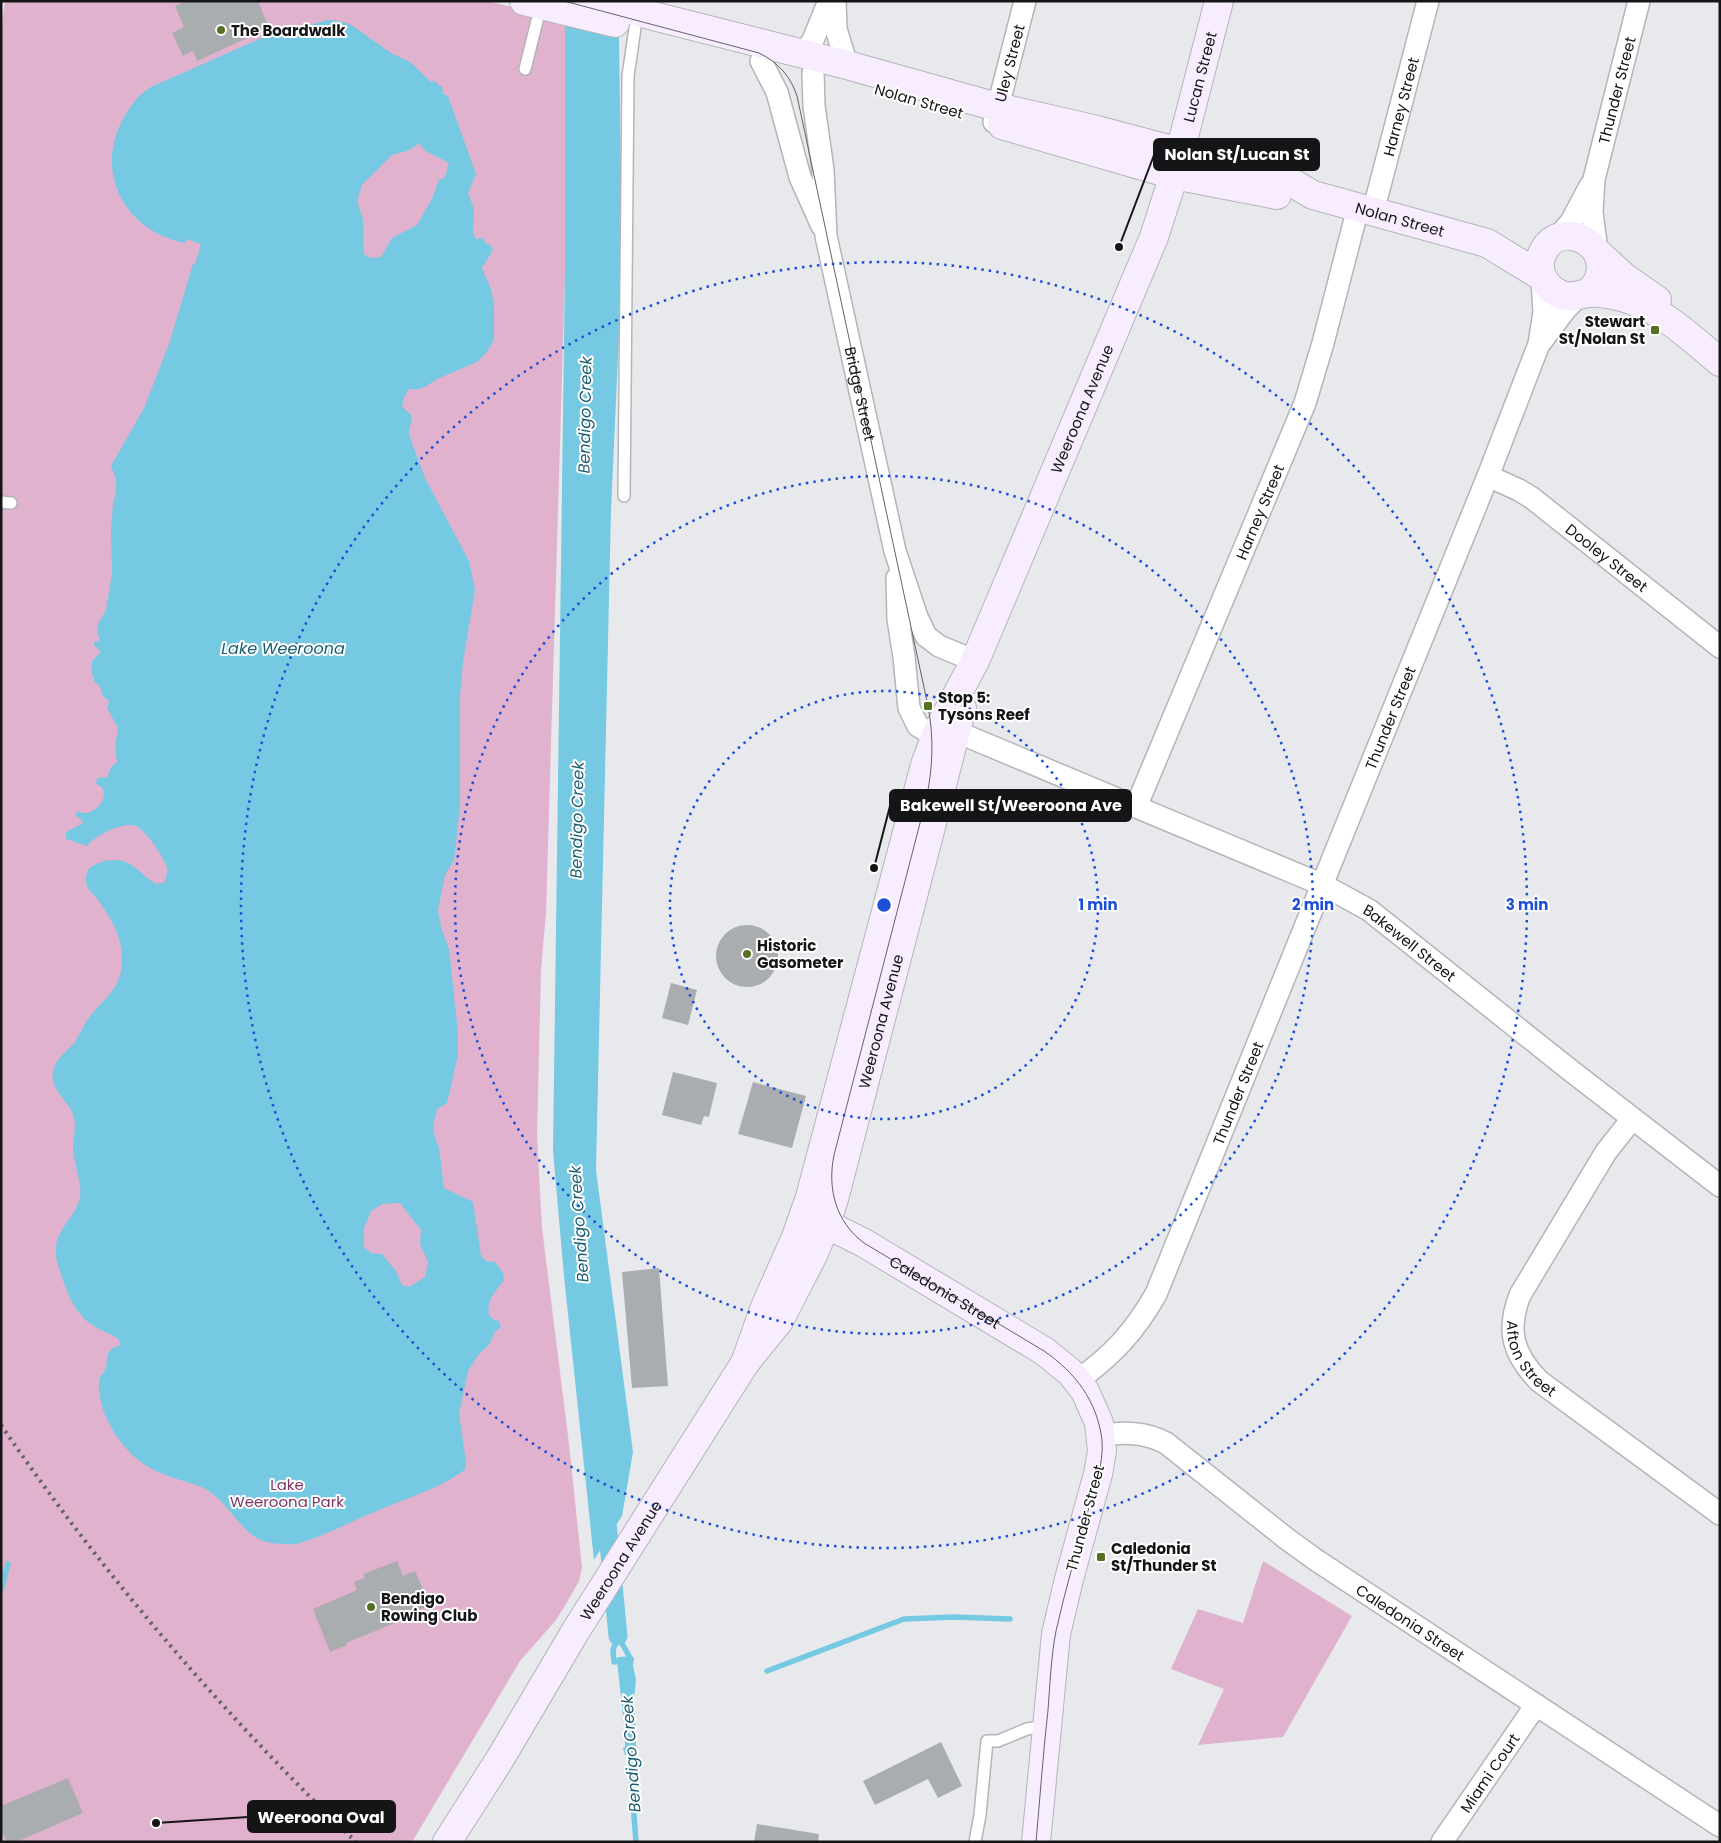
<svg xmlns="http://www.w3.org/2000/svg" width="1721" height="1843" font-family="Poppins,sans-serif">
	<rect width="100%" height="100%" fill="#e8e9ed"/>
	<!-- green -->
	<g fill="#e1b2cd">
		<polygon points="5,1 487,1 565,20 566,242 546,913 541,970 537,1135 542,1228 569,1444 582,1568 579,1581 566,1604 556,1620 520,1661 412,1842 1,1842 1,32"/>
		<polygon points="1263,1561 1352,1616 1283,1737 1198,1745 1224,1689 1171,1669 1198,1609 1243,1623"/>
	</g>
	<!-- water -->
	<g fill="#75c9e2" fill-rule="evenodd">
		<path d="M 328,20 L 338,21 L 350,24 L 391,53 L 410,62 L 431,82 L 435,81 L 439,86 L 442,86 L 443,94 L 448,96 L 476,174 L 468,193 L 474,209 L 473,233 L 476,239 L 483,238 L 486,244 L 490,244 L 493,250 L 482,268 L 491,289 L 494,305 L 494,340 L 487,352 L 477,362 L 437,379 L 425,387 L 418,389 L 409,389 L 405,395 L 402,406 L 412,416 L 409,433 L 412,443 L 425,478 L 469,561 L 475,590 L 463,662 L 460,697 L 460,806 L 454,860 L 445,875 L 438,910 L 441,927 L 449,949 L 458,1033 L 458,1055 L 447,1103 L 437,1109 L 433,1125 L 435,1138 L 439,1147 L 444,1188 L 473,1202 L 481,1256 L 486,1261 L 495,1262 L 503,1273 L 504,1280 C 496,1291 486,1300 489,1315 L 494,1320 L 499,1321 L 501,1327 L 495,1332 L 489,1345 L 479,1354 L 468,1371 L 459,1414 L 466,1462 L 466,1468 L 463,1471 C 440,1488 410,1497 384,1508 C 356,1519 329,1534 300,1543 C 295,1544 290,1545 285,1544 C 278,1544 269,1543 263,1541 C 241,1533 228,1502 207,1490 C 195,1483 181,1481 168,1476 C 137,1465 118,1444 105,1415 C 101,1405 97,1389 100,1378 C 101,1372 101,1378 104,1372 C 110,1360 102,1350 119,1346 L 120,1341 C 113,1333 102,1332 94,1326 C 73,1314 65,1287 58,1265 C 46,1227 85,1218 80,1185 C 78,1173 74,1161 73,1148 C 73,1137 77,1125 73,1114 C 67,1099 47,1087 54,1068 C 58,1056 68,1051 75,1042 C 79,1036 82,1028 86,1022 C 102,998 123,991 122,958 C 122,936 110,917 98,900 C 94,894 86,889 86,881 C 85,879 87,872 88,870 C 91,865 99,863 104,861 C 132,856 135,871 156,884 L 165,882 C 166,877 168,871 167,867 C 163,857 146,830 136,826 C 123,821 95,836 87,846 L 66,839 L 66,832 L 83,823 L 82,820 L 75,815 L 78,811 C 94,821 116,790 96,784 L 97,779 L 102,777 L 107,778 L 111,767 L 117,762 L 115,746 L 118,728 L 107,708 L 109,701 L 102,695 C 103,690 97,683 94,681 L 94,677 L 91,672 L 92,661 L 101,652 L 94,645 L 94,642 L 100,641 L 97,631 L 98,624 L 106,610 L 112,574 L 111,531 L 113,505 L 116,491 L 116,479 L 111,466 L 144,408 L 169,344 L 193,264 L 195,264 L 201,244 L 186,239 L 185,243 C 127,232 94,175 122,121 C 130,106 137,96 151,87 L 273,33 L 278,36 L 284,37 L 302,27 ZM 419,143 C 426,156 439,155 449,164 L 445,177 L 439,180 L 432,199 L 417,225 L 392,238 L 381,257 L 371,258 L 364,254 L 363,220 L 357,201 L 362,185 L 392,155 L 410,150 ZM 400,1203 L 421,1230 L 420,1244 L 428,1262 L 425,1277 L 409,1287 L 402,1285 L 396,1271 L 382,1254 L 371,1253 L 364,1247 L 364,1229 L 371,1211 L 383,1204 Z"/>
		<polygon points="565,20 619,34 622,269 611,510 596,1170 633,1452 622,1516 594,1560 564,1276 553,1151 565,267"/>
		<polygon points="632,1656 634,1658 633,1666 636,1680 634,1699 636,1747 635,1754 625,1755 623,1748 625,1747 625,1735 617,1660 618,1657"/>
	</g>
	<!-- pier -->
	<polygon fill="#e8e9ed" points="622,1516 622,1520 596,1561 593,1562"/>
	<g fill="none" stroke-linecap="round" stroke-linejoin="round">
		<!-- stream -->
		<g stroke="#75c9e2" stroke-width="5.5">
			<polyline points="1,1590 8,1564"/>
			<polyline points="618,1636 629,1656 629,1661 627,1663"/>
			<polyline points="618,1636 613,1650 614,1662 619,1661 624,1665"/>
			<polyline points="767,1671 904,1619 954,1617 1010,1619"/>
			<polyline points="629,1749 636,1842"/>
		</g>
		<!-- canal -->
		<polyline stroke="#75c9e2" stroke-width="19" points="606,1513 618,1636"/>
	</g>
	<!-- building -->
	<g fill="#a9adb0">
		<polygon points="187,1 258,1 269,28 197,61 193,51 183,56 172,33 184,27 175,6"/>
		<circle cx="747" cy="956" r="31"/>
		<polygon points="671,983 697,990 688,1025 662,1018"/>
		<polygon points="673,1072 717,1083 709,1117 704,1116 701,1125 662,1115"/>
		<polygon points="753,1082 806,1096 792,1148 738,1134"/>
		<polygon points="659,1268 668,1386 632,1388 622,1272"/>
		<polygon points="397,1561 403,1576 415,1571 430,1605 396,1619 397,1622 346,1643 347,1645 330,1652 313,1609 357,1590 354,1582 365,1578 363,1574"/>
		<polygon points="941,1742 962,1786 938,1798 928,1779 875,1805 863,1781"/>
		<polygon points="68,1778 83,1813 16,1842 7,1842 1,1828 1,1806"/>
		<polygon points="757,1824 819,1834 818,1842 754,1842"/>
	</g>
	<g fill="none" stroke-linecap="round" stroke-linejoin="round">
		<defs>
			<g id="lane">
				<polyline points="525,69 541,5"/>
				<polyline points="624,496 628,76 635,28"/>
				<polyline points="1,502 11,503"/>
				<polyline points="975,1842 980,1815 987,1741 998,1741 1027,1729 1046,1726"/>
			</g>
			<g id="street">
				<polyline points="835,1 836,29 847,65"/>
				<polyline points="804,54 813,40 829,1"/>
				<polyline points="761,61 777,92 800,177 822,226"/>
				<path id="s1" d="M 813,73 L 814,106 L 823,170 L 826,236 L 895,551 L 917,617 L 926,636 L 939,646 L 975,661"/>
				<path id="s2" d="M 994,122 L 1025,1"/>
				<path id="s3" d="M 1373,212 L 1428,1"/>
				<polyline points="1557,238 1571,222 1590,186"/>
				<path id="s4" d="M 1597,251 L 1592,212 L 1594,179 L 1639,1"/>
				<polyline points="1541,342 1565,310 1578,296"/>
				<path id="s5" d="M 1488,476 L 1519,490 L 1532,498 L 1720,647"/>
				<polyline points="897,578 898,619 904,657 909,708 918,726 923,729 937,732"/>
				<path id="s6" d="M 957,732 L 1323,885 L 1369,910 L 1570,1070 L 1720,1186"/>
				<path id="s7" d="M 1136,807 L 1305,403 L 1323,343 L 1358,208"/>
				<path id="s8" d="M 1632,1119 L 1606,1152 L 1520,1295 C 1506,1331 1513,1354 1539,1381 L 1720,1514"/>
				<path id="s9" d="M 1078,1380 C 1113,1355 1135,1331 1156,1294 L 1488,476 L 1539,344 L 1544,312 L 1542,278"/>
				<path id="s10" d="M 1101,1435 C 1125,1432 1145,1432 1166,1443 L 1287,1539 L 1316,1560 L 1720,1826"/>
				<path id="s11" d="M 1442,1842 L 1536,1705"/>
			</g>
			<g id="secondary">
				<polyline points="524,1 615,23"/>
				<path id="s12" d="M 594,1 L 847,65 L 997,107 L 1093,129 L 1289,181 L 1313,195 L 1487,243 L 1541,276"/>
				<polyline points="1002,125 1174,175 1277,195"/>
				<polyline points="1599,254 1624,277 1657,300"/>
				<path d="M 1589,293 C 1593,288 1599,282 1600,274 C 1608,242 1561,220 1544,250 C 1535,265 1541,283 1556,292 C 1567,300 1576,295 1588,293 C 1598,292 1609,294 1618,296 C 1658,306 1689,336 1720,362"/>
				<polyline points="810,1218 836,1229 864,1243 1044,1351 1070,1372 1085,1391 1099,1423 1102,1451 1098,1474 1069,1579 1056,1634 1036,1842"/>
				<path id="s13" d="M 745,1363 L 765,1307 L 796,1237 L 810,1197 L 925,765 L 937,732 L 975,661 L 1154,237 L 1174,175 L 1219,1"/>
				<path id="s14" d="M 447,1842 L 500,1759 L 575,1632 L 745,1363 L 779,1321 L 813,1255 L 826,1224 L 834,1199 L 962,708"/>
			</g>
		</defs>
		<!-- lane casing -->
		<use href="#lane" stroke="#b4b5b9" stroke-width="14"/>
		<!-- street casing -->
		<use href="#street" stroke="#b4b5b9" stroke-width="24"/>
		<!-- secondary casing -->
		<use href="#secondary" stroke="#b4b5b9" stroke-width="30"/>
		<!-- lane -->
		<use href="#lane" stroke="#fff" stroke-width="11"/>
		<!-- street -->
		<use href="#street" stroke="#fff" stroke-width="21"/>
		<!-- secondary -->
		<use href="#secondary" stroke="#f8edff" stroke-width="28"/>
		<!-- tram -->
		<path stroke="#636366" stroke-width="1" id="s15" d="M 564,1 L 759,53 C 778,62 791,77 797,96 L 928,706 C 934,738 933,768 926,800 L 834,1155 C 827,1189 836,1222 864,1243 L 1044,1351 C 1076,1373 1097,1401 1102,1440 C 1104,1464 1094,1491 1087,1514 C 1076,1553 1065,1591 1056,1631 C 1051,1657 1050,1684 1048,1710 C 1043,1754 1040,1798 1036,1842"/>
		<!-- rail -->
		<path stroke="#636366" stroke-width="4" stroke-dasharray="2.5 5" stroke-linecap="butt" d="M 1,1425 C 104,1576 224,1715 356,1842"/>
	</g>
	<!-- distance rings -->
	<g fill="none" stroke="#1d4ed8" stroke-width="2.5" stroke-dasharray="2.5 5">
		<circle cx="884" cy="905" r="214"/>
		<circle cx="884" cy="905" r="429"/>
		<circle cx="884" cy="905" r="643"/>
	</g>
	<!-- markers -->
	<g fill="#577124" stroke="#fff" stroke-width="2">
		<circle cx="221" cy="30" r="5"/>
		<rect x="1650" y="325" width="10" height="10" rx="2.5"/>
		<rect x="923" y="701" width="10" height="10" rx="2.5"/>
		<circle cx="747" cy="954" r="5"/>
		<rect x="1096" y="1552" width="10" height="10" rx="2.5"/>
		<circle cx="371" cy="1607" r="5"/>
	</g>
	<g text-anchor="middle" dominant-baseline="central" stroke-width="4" stroke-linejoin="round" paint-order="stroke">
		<!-- poi labels -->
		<g font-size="15" font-weight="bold" fill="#151517" stroke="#fff" text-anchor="start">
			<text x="231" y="30">The Boardwalk</text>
			<text x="1645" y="321" text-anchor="end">Stewart<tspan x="1645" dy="17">St/Nolan St</tspan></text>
			<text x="938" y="697">Stop 5:<tspan x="938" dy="17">Tysons Reef</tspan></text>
			<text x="757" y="945">Historic<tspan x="757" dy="17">Gasometer</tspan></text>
			<text x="1111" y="1548">Caledonia<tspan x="1111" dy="17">St/Thunder St</tspan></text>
			<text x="381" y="1598">Bendigo<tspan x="381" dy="17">Rowing Club</tspan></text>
		</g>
		<!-- street labels -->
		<g font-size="15" fill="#151517" stroke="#fff">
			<text stroke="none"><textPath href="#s2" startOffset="61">Uley Street</textPath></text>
			<text stroke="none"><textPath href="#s13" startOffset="1368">Lucan Street</textPath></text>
			<text stroke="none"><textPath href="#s4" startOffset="164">Thunder Street</textPath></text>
			<text transform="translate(919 101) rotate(16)">Nolan Street</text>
			<text stroke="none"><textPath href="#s3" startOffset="109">Harney Street</textPath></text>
			<text stroke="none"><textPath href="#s12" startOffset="836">Nolan Street</textPath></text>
			<text stroke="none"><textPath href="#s1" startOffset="325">Bridge Street</textPath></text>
			<text stroke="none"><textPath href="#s13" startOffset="1015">Weeroona Avenue</textPath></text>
			<text stroke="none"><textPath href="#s7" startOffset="320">Harney Street</textPath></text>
			<text stroke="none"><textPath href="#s5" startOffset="145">Dooley Street</textPath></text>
			<text stroke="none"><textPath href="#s9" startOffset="739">Thunder Street</textPath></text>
			<text stroke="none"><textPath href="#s6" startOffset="501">Bakewell Street</textPath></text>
			<text stroke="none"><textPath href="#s14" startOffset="936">Weeroona Avenue</textPath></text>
			<text stroke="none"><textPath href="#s9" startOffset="334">Thunder Street</textPath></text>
			<text stroke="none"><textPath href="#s15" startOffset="1539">Caledonia Street</textPath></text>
			<text stroke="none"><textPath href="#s8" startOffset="279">Afton Street</textPath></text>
			<text transform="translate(1085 1518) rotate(-75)">Thunder Street</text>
			<text stroke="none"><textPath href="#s14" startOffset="331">Weeroona Avenue</textPath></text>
			<text stroke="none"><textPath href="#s10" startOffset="370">Caledonia Street</textPath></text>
			<text stroke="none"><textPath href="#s11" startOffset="84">Miami Court</textPath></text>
		</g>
		<!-- park labels -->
		<g font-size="15" fill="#7e3465" stroke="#fff">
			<text x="287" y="1484">Lake<tspan x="287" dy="17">Weeroona Park</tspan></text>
		</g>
		<!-- water labels -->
		<g font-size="16" font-style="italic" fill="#195e70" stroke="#fff">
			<text transform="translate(585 415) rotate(-89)">Bendigo Creek</text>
			<text x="283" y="648">Lake Weeroona</text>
			<text transform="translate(577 820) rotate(-89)">Bendigo Creek</text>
			<text transform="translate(579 1224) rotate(-94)">Bendigo Creek</text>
			<text transform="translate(631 1754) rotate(-94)">Bendigo Creek</text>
		</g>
	</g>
	<circle cx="884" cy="905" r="8" fill="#1d4ed8" stroke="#fff" stroke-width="2.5"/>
	<g font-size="15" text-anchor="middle" font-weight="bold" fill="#1d4ed8" stroke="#fff" stroke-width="4" stroke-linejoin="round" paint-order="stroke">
		<text x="1098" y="910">1 min</text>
		<text x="1313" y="910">2 min</text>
		<text x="1527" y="910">3 min</text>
	</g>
	<!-- callouts -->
	<path fill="none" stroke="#151517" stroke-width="2" d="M1119 247L1154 155M874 868L890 806M156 1823L248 1817"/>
	<g fill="#151517" stroke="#fff" stroke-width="2">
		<circle cx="1119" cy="247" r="5"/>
		<circle cx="874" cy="868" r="5"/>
		<circle cx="156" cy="1823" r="5"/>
	</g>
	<g fill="#151517" stroke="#151517" stroke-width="2">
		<rect x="1154" y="139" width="165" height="31" rx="5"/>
		<rect x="890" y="790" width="241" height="31" rx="5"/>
		<rect x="248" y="1801" width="147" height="31" rx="5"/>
	</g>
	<g font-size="16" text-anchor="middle" font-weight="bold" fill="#fff">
		<text x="1237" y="160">Nolan St/Lucan St</text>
		<text x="1011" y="811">Bakewell St/Weeroona Ave</text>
		<text x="321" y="1823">Weeroona Oval</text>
	</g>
	<!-- border -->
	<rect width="1721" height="1843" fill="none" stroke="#151517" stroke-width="5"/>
</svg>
